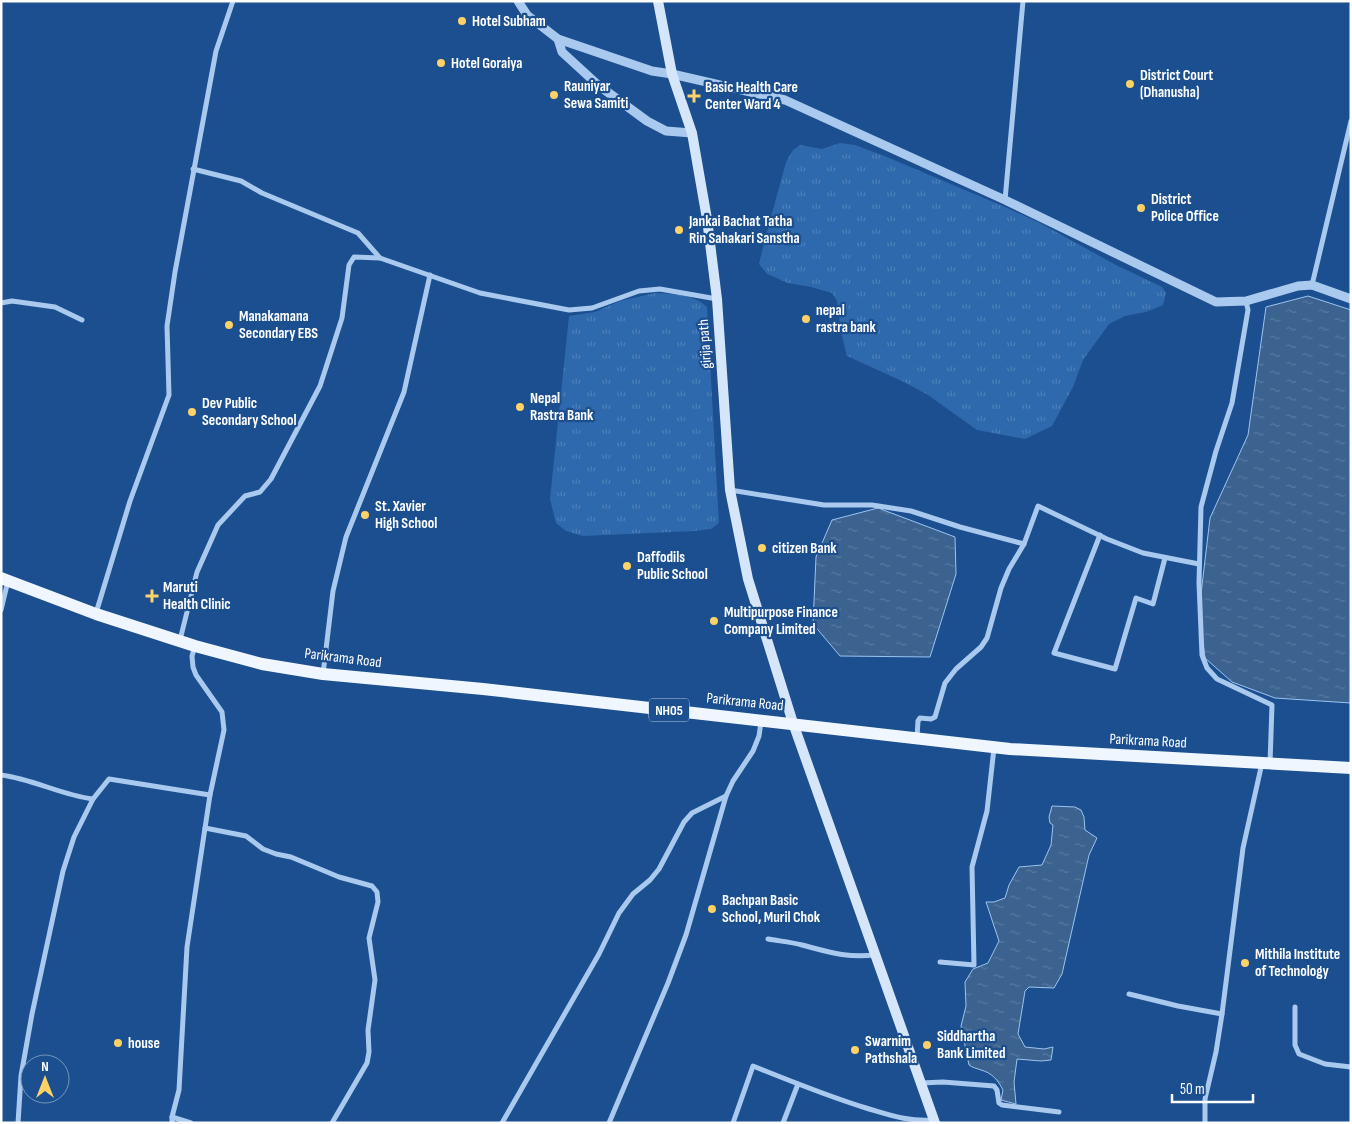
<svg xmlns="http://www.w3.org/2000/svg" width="1352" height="1124" font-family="'Sofia Sans Condensed',sans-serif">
	<defs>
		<pattern id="park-tufts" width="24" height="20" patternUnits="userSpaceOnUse" patternTransform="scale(1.25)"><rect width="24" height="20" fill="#2e69ad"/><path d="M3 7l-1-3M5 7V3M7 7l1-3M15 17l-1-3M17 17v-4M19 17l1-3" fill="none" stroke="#4d80b9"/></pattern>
		<pattern id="water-ripples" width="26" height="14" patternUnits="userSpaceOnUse" patternTransform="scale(1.25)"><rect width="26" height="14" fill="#3c6290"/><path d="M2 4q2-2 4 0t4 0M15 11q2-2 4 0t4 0" fill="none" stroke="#597aa1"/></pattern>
	</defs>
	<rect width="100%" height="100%" fill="#1b4f8f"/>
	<!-- park -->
	<g fill="url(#park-tufts)">
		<polygon points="840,143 855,145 887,157 1005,207 1038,222 1116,265 1162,287 1166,293 1163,305 1146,312 1125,316 1109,324 1083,360 1073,387 1052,426 1025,439 977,430 928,395 904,382 847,356 841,332 837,301 832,293 811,287 788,283 767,274 759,264 765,239 786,162 793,150 800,145 822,149"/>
		<path d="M 655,293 C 673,294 694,294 707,307 L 719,523 L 711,529 L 694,531 L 583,536 L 566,531 L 556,523 L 550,499 L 569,316 L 595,312 L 620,301 Z"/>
	</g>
	<!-- water -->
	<g fill="url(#water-ripples)" stroke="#9cc4f0">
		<polygon points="1308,296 1351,310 1351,703 1275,698 1232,682 1205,658 1199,611 1210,518 1248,435 1266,307"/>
		<polygon points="878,508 955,537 956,574 930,657 840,656 813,624 816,557 832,520"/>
		<path d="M 1052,806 L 1075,807 L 1081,810 L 1084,817 L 1085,830 L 1097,838 L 1089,855 L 1062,974 L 1054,988 L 1029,987 L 1025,991 L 1018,1034 L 1025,1047 L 1044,1049 L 1053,1047 L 1051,1060 L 1041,1061 L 1017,1059 L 1014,1082 L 1016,1104 L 1001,1100 L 1003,1090 C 998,1080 992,1073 981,1070 C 976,1068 973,1068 969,1065 L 961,1026 L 966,1006 L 965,982 L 973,969 L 988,963 L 999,941 L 986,902 L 994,902 L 1005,898 L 1009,885 L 1019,867 L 1042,865 L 1051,845 L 1053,825 L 1050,823 L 1049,817 Z"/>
	</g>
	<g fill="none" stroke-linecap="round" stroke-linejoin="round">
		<!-- minor -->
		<g stroke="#a9c9ee" stroke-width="5">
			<polyline points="193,169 241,181 262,193 358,233 380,258 480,293 569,310 592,308 639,291 660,289 717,299"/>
			<polyline points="1005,200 1023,1"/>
			<polyline points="1312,285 1351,121"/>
			<polyline points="1246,301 1248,310 1232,403 1216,451 1201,507 1199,583 1202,655 1207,668 1217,679 1272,705 1270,763"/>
			<polyline points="1,303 12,301 55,307 82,320"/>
			<polyline points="730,490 824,505 872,505 911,511 960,527 1024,544"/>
			<polyline points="1100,535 1054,653 1115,669 1136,598 1153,604 1165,558"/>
			<polyline points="1,610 8,581"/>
			<polyline points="96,613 130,501 169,395 167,326 175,272 216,51 233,1"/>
			<polyline points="180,640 197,572 218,525 245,496 260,492 271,479 320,386 342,318 349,265 354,257 380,258"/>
			<polyline points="323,674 333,591 346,537 404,392 430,275"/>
			<polyline points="917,737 918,721 920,718 931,719 935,717 945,683 956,669 981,647 987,638 1001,588 1009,569 1024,544 1038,506 1107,539 1143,553 1199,564"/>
			<path d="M 1,775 C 33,779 61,795 93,799 L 109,779 L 210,795"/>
			<polyline points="205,828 246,836 263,849 276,854 291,857 339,877 372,886 377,892 378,902 369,938 375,980 368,1030 369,1052 367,1063 332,1123"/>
			<path d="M 768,939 C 779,941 791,942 802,945 C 829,952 846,958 875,955"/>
			<polyline points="940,962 974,965 972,867 987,811 994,748"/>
			<polyline points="1129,994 1178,1006 1222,1014"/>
			<polyline points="1295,1007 1295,1045 1299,1054 1325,1064 1351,1067"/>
			<polyline points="921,1083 943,1082 994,1086 997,1090 999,1103 1002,1105 1059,1112"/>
			<polyline points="172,1117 179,1090 187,947 210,795 224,730 222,712 196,675 193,667 192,656 195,646"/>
			<polyline points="18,1123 21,1076 32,1014 63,871 74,837 93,799"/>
			<polyline points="172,1123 172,1117 191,1123"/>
			<polyline points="502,1123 599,954 619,913 633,894 650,880 659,869 684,822 692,813 726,796 733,781 753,751 759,736 761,722"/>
			<polyline points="609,1123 668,983 686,935 726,796"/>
			<path d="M 733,1123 L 753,1066 C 790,1081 827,1096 866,1108 C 890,1115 908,1122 934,1120"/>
			<polyline points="783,1123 798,1084"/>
			<polyline points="1205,1123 1205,1099 1216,1052 1222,1014 1243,848 1262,763"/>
		</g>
		<!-- tertiary -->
		<g stroke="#a9c9ee" stroke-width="9">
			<polyline points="518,1 527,15 558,39 652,71 672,74 785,100 1005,200 1216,302 1246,301 1298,286 1312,285 1351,299"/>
			<polyline points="558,39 562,52 598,85 647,121 666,131 692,133"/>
		</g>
		<!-- secondary -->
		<polyline stroke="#d6e6fa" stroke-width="10" points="658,1 672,74 692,133 707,219 717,299 730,490 748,579 793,723 935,1123"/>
		<!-- primary -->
		<polyline stroke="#f0f6ff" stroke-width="12" points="1,578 96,614 195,646 262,664 323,674 483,689 1010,749 1351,768"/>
	</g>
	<!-- markers -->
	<g fill="#ffd166" stroke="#1b4f8f" stroke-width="2">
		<circle cx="462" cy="21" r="5"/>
		<circle cx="441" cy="63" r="5"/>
		<circle cx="1130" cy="84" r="5"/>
		<circle cx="554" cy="95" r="5"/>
		<path d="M691.5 88.5h5v5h5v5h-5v5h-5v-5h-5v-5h5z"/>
		<circle cx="1141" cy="208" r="5"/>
		<circle cx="679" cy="230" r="5"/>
		<circle cx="806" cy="319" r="5"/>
		<circle cx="229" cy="325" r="5"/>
		<circle cx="520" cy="407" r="5"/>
		<circle cx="192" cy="412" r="5"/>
		<circle cx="365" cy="515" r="5"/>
		<circle cx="762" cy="548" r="5"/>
		<circle cx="627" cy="566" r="5"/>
		<path d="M149.5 588.5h5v5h5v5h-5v5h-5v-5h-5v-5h5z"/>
		<circle cx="714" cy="621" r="5"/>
		<circle cx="712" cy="909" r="5"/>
		<circle cx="1245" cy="963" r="5"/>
		<circle cx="118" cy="1043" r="5"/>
		<circle cx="927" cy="1045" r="5"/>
		<circle cx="855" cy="1050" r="5"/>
	</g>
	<g text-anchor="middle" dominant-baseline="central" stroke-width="4.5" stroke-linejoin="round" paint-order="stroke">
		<!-- shield labels -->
		<rect fill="#1b4f8f" stroke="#bbcadd" stroke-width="1" x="649" y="698.5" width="40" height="23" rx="4"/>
		<g font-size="14" font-weight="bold" fill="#fff">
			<text x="669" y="710">NH05</text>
		</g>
		<!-- poi labels -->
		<g font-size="15" font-weight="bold" fill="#fff" stroke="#1b4f8f" text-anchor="start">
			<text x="472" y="21">Hotel Subham</text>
			<text x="451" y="63">Hotel Goraiya</text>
			<text x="1140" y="75">District Court<tspan x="1140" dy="17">(Dhanusha)</tspan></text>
			<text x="564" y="86">Rauniyar<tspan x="564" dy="17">Sewa Samiti</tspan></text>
			<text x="705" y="87">Basic Health Care<tspan x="705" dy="17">Center Ward 4</tspan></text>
			<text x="1151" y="199">District<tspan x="1151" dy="17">Police Office</tspan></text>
			<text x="689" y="221">Jankai Bachat Tatha<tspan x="689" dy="17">Rin Sahakari Sanstha</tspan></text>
			<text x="816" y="310">nepal<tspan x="816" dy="17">rastra bank</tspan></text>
			<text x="239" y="316">Manakamana<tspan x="239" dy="17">Secondary EBS</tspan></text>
			<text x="530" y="398">Nepal<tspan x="530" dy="17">Rastra Bank</tspan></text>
			<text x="202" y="403">Dev Public<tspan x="202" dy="17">Secondary School</tspan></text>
			<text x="375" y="506">St. Xavier<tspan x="375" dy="17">High School</tspan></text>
			<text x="772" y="548">citizen Bank</text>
			<text x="637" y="557">Daffodils<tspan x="637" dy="17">Public School</tspan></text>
			<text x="163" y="587">Maruti<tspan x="163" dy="17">Health Clinic</tspan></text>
			<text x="724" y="612">Multipurpose Finance<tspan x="724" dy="17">Company Limited</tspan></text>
			<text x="722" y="900">Bachpan Basic<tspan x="722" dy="17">School, Muril Chok</tspan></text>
			<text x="1255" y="954">Mithila Institute<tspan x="1255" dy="17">of Technology</tspan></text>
			<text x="937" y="1036">Siddhartha<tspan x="937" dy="17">Bank Limited</tspan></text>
			<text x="865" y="1041">Swarnim<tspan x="865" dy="17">Pathshala</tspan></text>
			<text x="128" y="1043">house</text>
		</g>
		<!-- street labels -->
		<g font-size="15" fill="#fff" stroke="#1b4f8f">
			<text transform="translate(705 344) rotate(-94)">girija path</text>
			<text transform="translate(343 658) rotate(7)">Parikrama Road</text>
			<text transform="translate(745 702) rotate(6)">Parikrama Road</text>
			<text transform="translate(1148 741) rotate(3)">Parikrama Road</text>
		</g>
	</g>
	<!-- border -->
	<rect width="1352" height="1124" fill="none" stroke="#ffffff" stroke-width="5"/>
	<!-- north arrow -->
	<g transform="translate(45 1079)"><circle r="24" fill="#1b4f8f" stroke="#7695bc"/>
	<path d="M0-4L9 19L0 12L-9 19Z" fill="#ffd166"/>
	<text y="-8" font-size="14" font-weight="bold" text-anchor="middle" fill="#ffffff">N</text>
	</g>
	<!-- scale -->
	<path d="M1172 1094v8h81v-8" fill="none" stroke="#ffffff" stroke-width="2.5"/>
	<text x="1180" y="1094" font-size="15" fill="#ffffff" stroke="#1b4f8f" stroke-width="4" paint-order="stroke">50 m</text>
</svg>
